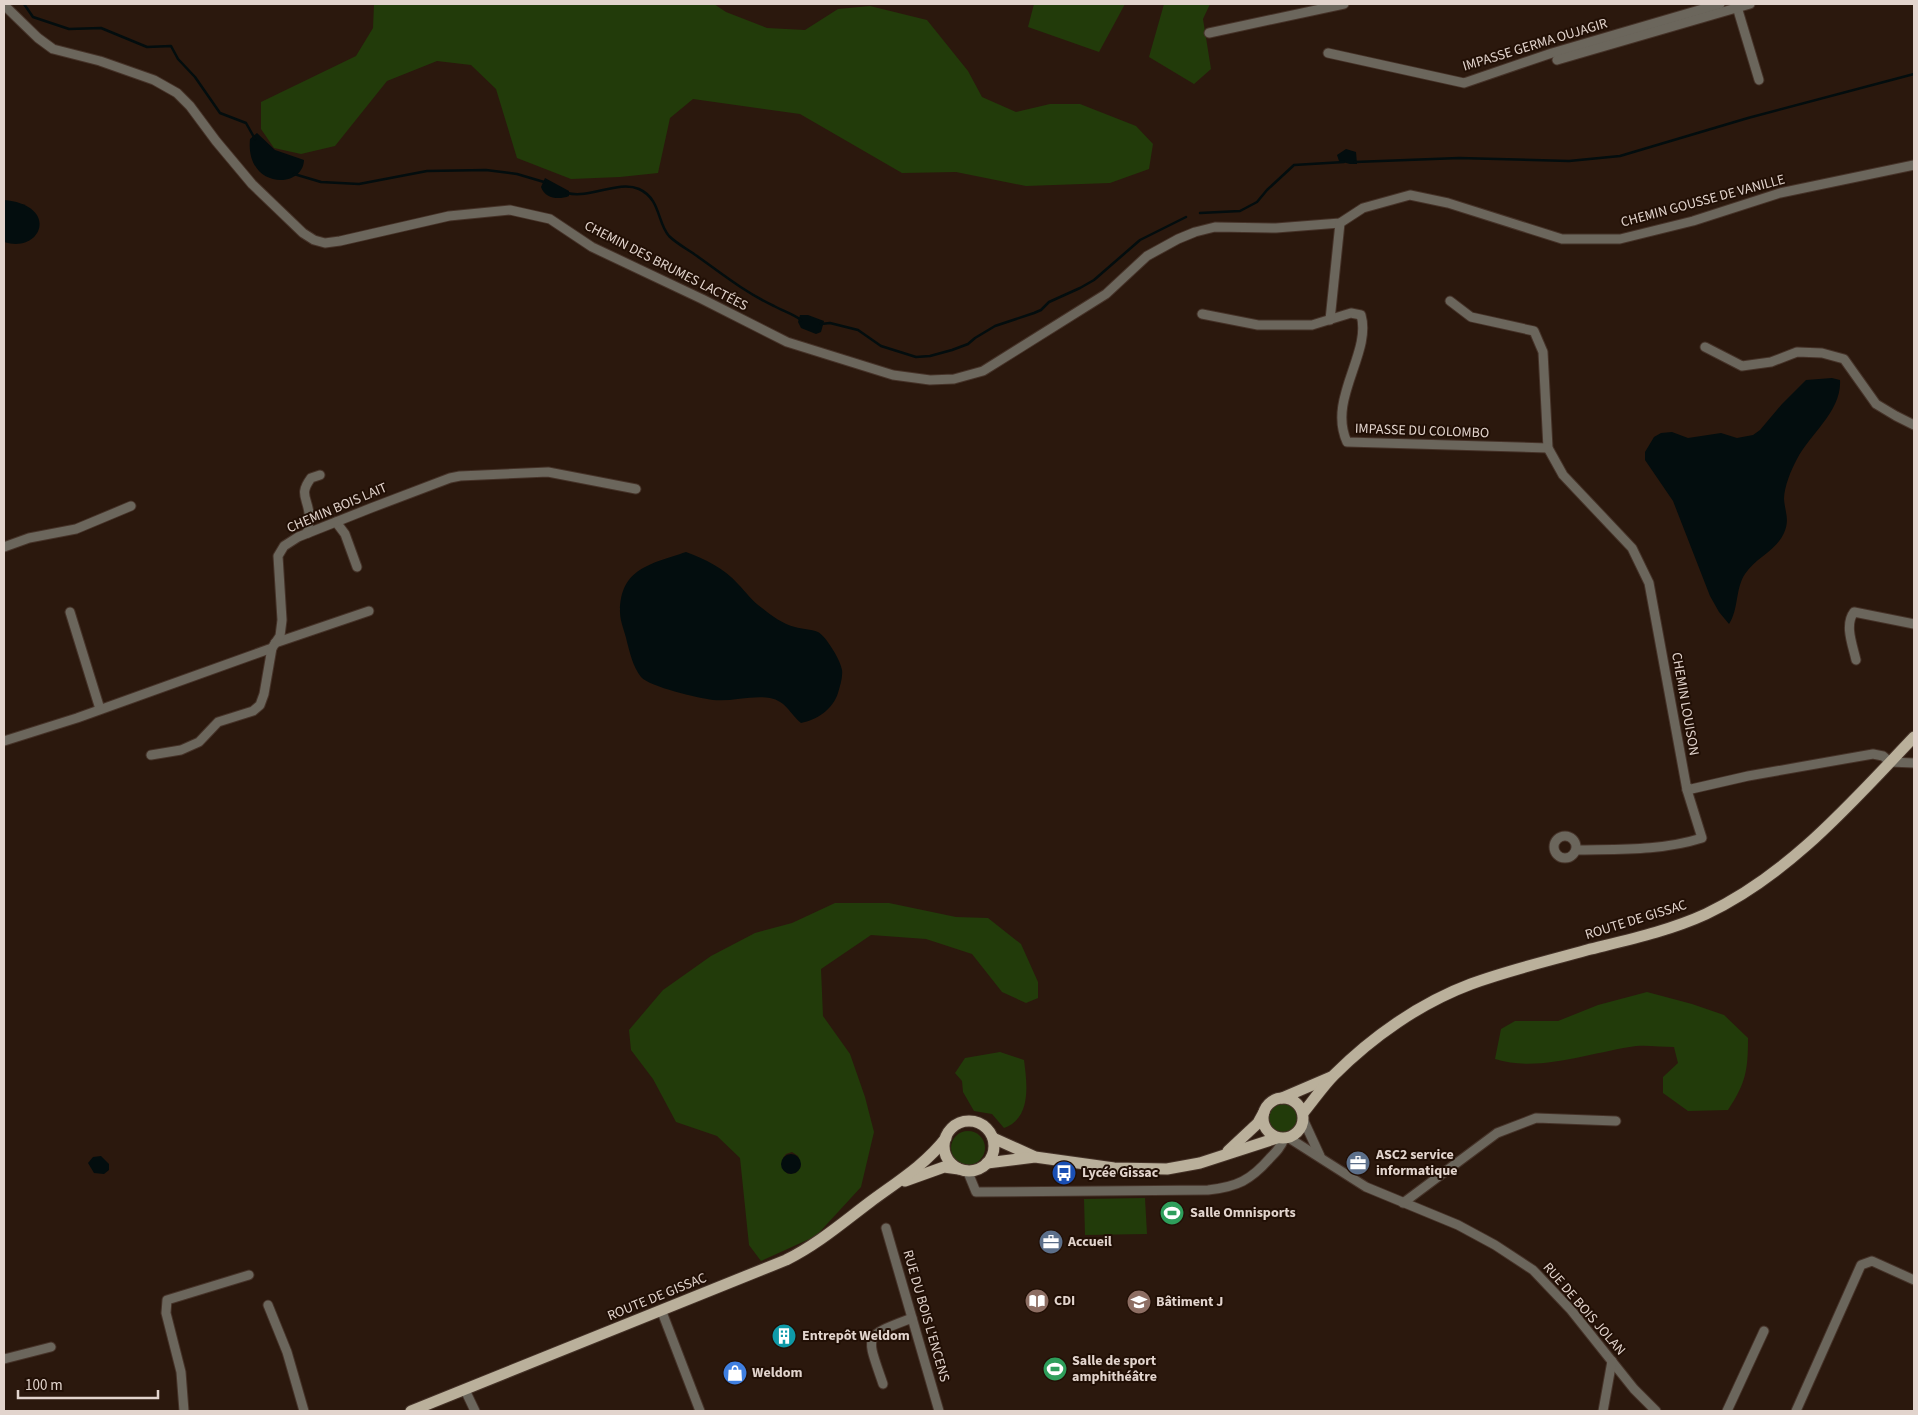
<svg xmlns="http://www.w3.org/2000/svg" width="1918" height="1415" font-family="'Source Sans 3',sans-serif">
	<rect width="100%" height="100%" fill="#2b180d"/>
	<!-- green -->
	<g fill="#223b0a" fill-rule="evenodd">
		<polygon points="374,4 714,4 726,12 767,28 805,30 838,9 870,6 927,20 968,71 982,97 1016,112 1050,104 1080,104 1136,126 1153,144 1149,169 1110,183 1026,186 956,172 902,173 800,114 693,99 670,118 658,173 620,177 571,179 517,158 496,89 471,65 437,61 387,81 335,146 301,154 274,148 261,129 261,102 356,56 373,28"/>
		<polygon points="1034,4 1125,4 1099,52 1028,27"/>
		<polygon points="1164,4 1210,4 1203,19 1211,69 1194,84 1149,57"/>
		<path d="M 835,903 L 889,903 L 956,917 L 988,918 L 1021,944 L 1038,982 L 1038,998 L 1026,1003 L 1002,992 L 972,954 L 926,939 L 871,935 L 821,969 L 823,1016 L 850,1054 L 865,1097 L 874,1132 L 861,1187 L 816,1236 L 761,1261 L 749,1245 L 740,1158 L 717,1136 L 676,1122 L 653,1079 L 631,1050 L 629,1030 L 663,990 L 711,956 L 755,933 L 792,923 ZM 792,1152 L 798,1156 L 801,1166 L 796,1173 L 788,1174 L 783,1169 L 783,1158 L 786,1154 Z"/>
		<path d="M 1647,992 L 1692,1004 L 1724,1015 L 1748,1038 C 1748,1070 1746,1083 1728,1110 L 1688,1111 L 1663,1093 L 1663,1077 L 1678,1063 L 1674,1047 C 1662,1047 1648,1045 1636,1046 C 1592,1052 1538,1073 1495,1059 L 1501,1029 L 1515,1021 L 1558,1021 L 1598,1005 Z"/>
		<path d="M 1000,1052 L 1024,1060 C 1027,1083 1032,1118 1004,1128 L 992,1114 L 974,1111 L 963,1092 L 962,1081 L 955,1073 L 965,1058 Z"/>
		<circle cx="1283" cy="1119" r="17"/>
		<circle cx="968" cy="1148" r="17"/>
		<polygon points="1145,1198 1147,1234 1085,1235 1084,1199"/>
	</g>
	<!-- water -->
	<g fill="#030d0e">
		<path d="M 257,133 L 275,150 L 304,160 C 303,190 245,189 250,139 Z"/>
		<polygon points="1346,149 1356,152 1357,164 1350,164 1339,161 1337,155"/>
		<path d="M 545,178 L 569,191 L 569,196 C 559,200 545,199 541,187 Z"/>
		<path d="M 4,200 C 60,205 42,254 4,242 Z"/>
		<polygon points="800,315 808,315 824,321 821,332 816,334 801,328 798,322"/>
		<path d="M 1832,378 L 1840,380 C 1842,411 1810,434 1797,459 C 1791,470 1784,487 1784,499 C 1785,512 1790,520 1784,533 C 1776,551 1756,557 1745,574 C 1735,589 1739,609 1729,624 L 1719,612 L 1710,596 L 1673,501 L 1645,460 L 1645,452 L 1654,437 L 1661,433 L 1672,432 L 1688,438 L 1721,433 L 1737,438 L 1753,435 L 1760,430 L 1782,404 L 1806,380 Z"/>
		<path d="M 686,552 C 705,559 724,568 738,584 C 746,592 752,601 762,608 C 772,616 783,624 795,627 C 802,629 811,629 818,632 C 826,636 841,661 842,670 C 843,677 840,686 838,693 C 833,709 817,720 801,723 C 790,714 786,701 770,698 C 751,695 731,702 713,700 C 698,698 650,687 641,677 C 633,667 630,653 627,642 C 625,632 620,622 620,612 C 620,568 651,564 686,552 Z"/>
		<circle cx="791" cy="1164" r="10"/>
		<polygon points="101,1156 109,1164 109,1170 104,1174 94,1173 88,1163 93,1157"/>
	</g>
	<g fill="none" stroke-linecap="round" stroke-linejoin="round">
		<!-- stream -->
		<g stroke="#030d0e" stroke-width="2.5">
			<polyline points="24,4 33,17 69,29 101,28 147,47 171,46 178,59 195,77 220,113 246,123 255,139"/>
			<polyline points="1355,162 1459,158 1569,161 1620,156 1748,118 1914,74"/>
			<polyline points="294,174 321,182 359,184 427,171 486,170 517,174 544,182"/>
			<path d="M 567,193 C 590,199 618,180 639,189 C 661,199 657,223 669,236 C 677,244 689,250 697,256 C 722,274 746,293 774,306 C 783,311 793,314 801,320"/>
			<polyline points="1200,213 1240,211 1257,202 1267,190 1294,165 1344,162"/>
			<polyline points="821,324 830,323 858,330 881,346 916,357 930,356 952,350 968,344 975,338 995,326 1034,313 1041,310 1049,302 1080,288 1094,280 1140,240 1186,217"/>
		</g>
		<defs>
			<g id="minor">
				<polyline points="4,5 38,38 53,49 100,61 154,80 177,93 190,106 216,141 252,184 303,233 314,240 325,243 340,241 449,216 510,210 550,219 592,247 702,299 787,342 893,375 930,380 954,379 983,371 1106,294 1147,256 1178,239 1195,232 1215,227 1276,228 1340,223 1363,208 1410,195 1448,203 1562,239 1620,239 1693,221 1780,193 1914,165"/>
				<polyline points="1737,7 1759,80"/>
				<polyline points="1209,33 1344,4"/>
				<polyline points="1328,53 1464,83 1552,53 1720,4"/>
				<polyline points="1557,60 1750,4"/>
				<polyline points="1450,301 1471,317 1534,331 1543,352 1548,448 1563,475 1632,548 1649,583 1687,790 1748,776 1873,754 1883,756 1890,762 1914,763"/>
				<path d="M 1202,314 L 1258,325 L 1312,325 L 1351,313 L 1361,315 C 1372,353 1327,399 1347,442 L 1548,448"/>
				<polyline points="1330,320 1340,223"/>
				<polyline points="1705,347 1742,366 1771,362 1797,352 1822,353 1844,359 1876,404 1896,416 1914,425"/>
				<polyline points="336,522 345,534 357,567"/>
				<path d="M 308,533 C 307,526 310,520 309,513 C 307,497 299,494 311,478 L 320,475"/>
				<polyline points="4,547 29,538 76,529 131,506"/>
				<polyline points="70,612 100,709"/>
				<polyline points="275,643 369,611"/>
				<path d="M 1856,660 C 1853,646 1844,625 1854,612 L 1914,624"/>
				<polyline points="4,741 77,718 272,648 280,636 282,620 278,556 284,546 298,537 371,508 450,478 460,476 548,472 636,489"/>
				<polyline points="151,755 181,750 199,742 218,722 253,711 260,705 264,694 272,648"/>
				<circle cx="1565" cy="847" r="11"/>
				<path d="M 1576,850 C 1619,849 1661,851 1702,838 L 1687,790"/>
				<polyline points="1303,1119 1320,1156"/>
				<polyline points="1289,1138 1366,1187 1458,1225 1495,1245 1533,1270 1571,1310 1634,1389 1656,1411"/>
				<path d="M 967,1170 L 976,1192 L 1208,1190 C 1237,1187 1251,1180 1270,1158 C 1276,1152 1281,1147 1284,1139"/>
				<polyline points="1403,1203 1497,1133 1536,1118 1616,1121"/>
				<polyline points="886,1228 939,1411"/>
				<polyline points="268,1305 287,1352 304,1411"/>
				<polyline points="662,1312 700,1411"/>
				<polyline points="4,1359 51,1347"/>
				<path d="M 883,1384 C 866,1334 862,1337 912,1318"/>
				<polyline points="465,1390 475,1411"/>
				<polyline points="184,1411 181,1372 166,1313 167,1300 249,1275"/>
				<polyline points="1603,1411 1612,1361"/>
				<polyline points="1727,1411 1764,1331"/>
				<polyline points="1796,1411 1861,1265 1872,1261 1914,1280"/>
			</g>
			<g id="major">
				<circle cx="1283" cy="1118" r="20"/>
				<polyline points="1282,1098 1331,1077"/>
				<path d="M 1303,1113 C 1313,1101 1323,1086 1334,1075 C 1372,1037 1420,1003 1471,984 C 1509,970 1548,961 1587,950 C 1627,940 1669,931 1706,914 C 1790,874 1851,803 1914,737"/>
				<circle cx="969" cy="1146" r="25"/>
				<polyline points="993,1138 1033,1156"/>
				<polyline points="1228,1151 1258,1123 1264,1112"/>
				<polyline points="987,1163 1035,1157 1114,1168 1167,1169 1200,1163 1277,1138"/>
				<polyline points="905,1181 944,1167 959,1169"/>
				<path d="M 411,1411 L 786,1260 C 818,1244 842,1223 870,1202 C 897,1182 925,1165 946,1138"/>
			</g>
		</defs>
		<!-- minor casing -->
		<use href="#minor" stroke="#453228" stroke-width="11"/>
		<!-- major casing -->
		<use href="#major" stroke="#453228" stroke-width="13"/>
		<!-- minor -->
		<use href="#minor" stroke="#6b665c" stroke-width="9"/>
		<!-- major -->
		<use href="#major" stroke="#bab09b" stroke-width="11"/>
	</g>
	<!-- icons -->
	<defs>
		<symbol id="office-disc" viewBox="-11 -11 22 22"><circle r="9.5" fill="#5c6f8a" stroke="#210f05"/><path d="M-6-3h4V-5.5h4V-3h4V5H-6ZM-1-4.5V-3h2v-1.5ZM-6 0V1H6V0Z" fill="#fff"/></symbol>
		<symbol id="bus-disc" viewBox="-11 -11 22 22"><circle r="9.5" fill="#1a4fb4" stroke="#210f05"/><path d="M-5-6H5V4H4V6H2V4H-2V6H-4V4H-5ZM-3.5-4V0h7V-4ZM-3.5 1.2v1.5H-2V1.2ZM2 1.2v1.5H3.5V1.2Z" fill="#fff"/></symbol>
		<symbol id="stadium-disc" viewBox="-11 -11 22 22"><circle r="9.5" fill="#2e9e5b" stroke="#210f05"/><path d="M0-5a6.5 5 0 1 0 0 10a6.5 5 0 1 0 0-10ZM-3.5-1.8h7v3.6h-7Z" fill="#fff"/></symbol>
		<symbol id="library-disc" viewBox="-11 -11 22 22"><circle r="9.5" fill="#8d6e63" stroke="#210f05"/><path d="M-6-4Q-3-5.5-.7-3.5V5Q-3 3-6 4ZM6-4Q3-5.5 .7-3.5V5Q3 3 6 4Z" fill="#fff"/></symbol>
		<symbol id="school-disc" viewBox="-11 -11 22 22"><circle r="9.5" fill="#8d6e63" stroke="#210f05"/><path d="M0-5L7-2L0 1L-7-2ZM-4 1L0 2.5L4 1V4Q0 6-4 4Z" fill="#fff"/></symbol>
		<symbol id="building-disc" viewBox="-11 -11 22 22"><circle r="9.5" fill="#0f9aa8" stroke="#210f05"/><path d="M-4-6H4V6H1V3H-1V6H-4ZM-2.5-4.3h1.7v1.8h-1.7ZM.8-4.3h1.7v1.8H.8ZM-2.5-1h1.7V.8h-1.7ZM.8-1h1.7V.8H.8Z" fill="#fff"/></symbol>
		<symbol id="shop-disc" viewBox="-11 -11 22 22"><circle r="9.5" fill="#3f7fe0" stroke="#210f05"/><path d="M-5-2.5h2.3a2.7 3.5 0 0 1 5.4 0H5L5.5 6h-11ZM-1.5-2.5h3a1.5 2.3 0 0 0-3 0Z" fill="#fff"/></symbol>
	</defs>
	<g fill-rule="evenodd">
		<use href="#office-disc" x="1344" y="1149" width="28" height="28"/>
		<use href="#bus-disc" x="1050" y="1159" width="28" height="28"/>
		<use href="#stadium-disc" x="1158" y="1199" width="28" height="28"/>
		<use href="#office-disc" x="1037" y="1228" width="28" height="28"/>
		<use href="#library-disc" x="1023" y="1287" width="28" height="28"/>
		<use href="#school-disc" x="1125" y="1288" width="28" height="28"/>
		<use href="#building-disc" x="770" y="1322" width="28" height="28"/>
		<use href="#stadium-disc" x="1041" y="1355" width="28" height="28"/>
		<use href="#shop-disc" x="721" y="1359" width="28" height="28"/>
	</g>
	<g text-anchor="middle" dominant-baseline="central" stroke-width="4" stroke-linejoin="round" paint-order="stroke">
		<!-- street labels -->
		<g font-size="14" fill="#e2d4cd" stroke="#210f05">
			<text transform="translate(1535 45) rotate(-17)">IMPASSE GERMA OUJAGIR</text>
			<text transform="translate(1703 201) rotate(-15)">CHEMIN GOUSSE DE VANILLE</text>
			<text transform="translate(666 266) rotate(27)">CHEMIN DES BRUMES LACTÉES</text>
			<text transform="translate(1422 431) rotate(2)">IMPASSE DU COLOMBO</text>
			<text transform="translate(337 508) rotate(-23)">CHEMIN BOIS LAIT</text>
			<text transform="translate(1685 704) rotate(80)">CHEMIN LOUISON</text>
			<text transform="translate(1636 920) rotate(-17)">ROUTE DE GISSAC</text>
			<text transform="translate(657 1297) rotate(-22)">ROUTE DE GISSAC</text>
			<text transform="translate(1584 1309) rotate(49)">RUE DE BOIS JOLAN</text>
			<text transform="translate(926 1316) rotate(74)">RUE DU BOIS L'ENCENS</text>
		</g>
		<!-- poi labels -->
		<g font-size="14" font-weight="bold" fill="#e2d4cd" stroke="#210f05" text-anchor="start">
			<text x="1376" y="1155">ASC2 service<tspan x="1376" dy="16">informatique</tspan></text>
			<text x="1082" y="1173">Lycée Gissac</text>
			<text x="1190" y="1213">Salle Omnisports</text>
			<text x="1068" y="1242">Accueil</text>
			<text x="1054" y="1301">CDI</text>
			<text x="1156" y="1302">Bâtiment J</text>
			<text x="802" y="1336">Entrepôt Weldom</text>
			<text x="1072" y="1361">Salle de sport<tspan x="1072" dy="16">amphithéâtre</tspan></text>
			<text x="752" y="1373">Weldom</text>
		</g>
	</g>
	<!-- border -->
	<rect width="1918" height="1415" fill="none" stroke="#e2d4cd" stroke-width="10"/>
	<!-- scale -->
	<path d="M18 1390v8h140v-8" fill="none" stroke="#e2d4cd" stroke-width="2.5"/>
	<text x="25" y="1390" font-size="15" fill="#e2d4cd" stroke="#210f05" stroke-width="4" paint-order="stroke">100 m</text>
</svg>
